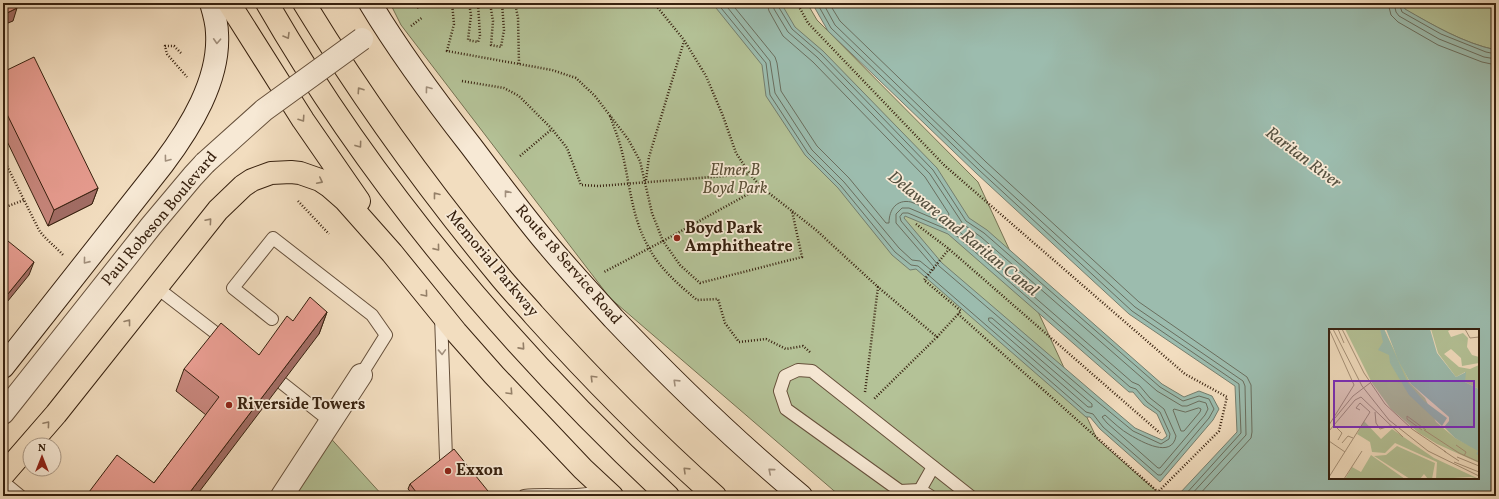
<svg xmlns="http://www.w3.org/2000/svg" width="1499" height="499" font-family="Vollkorn,serif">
	<rect width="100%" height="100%" fill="#f2ddbf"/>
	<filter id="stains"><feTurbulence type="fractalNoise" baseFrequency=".005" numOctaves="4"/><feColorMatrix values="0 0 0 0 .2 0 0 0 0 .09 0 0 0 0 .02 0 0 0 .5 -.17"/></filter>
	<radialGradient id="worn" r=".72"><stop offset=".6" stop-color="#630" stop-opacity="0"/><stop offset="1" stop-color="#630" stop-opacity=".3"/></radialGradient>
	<!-- green -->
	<g fill="#b4c297" stroke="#767253">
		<polygon points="390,3 807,3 817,20 978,182 1097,439 1162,496 840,496 610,298 401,25"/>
		<path d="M 1403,3 L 1496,3 L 1496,50 C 1463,43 1433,25 1404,9 Z"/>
		<polygon points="325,432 383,496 284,496"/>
	</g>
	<!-- water -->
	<g fill="#9cbcae" stroke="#747e6e" fill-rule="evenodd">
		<path d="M 712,3 L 781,3 L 795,27 L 823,51 L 937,168 L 969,218 L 987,230 L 1162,384 L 1184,397 L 1199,391 L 1212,396 L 1219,409 L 1213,420 L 1160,482 L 1100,429 L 1090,417 L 1086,417 L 916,269 L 910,270 L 892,255 L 838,188 L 805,155 L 766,96 L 762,65 ZM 905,216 L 948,234 L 1129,392 L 1133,392 L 1144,405 L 1157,414 L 1167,436 L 1162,440 L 1135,428 L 1102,400 L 942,263 L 904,218 Z"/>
		<path d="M 812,3 L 1403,3 L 1405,9 C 1433,25 1463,43 1496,50 L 1496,496 L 1181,496 L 1179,494 L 1237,432 L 1235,386 L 1129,314 L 976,173 L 828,31 ZM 1330,330 L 1478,330 L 1478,478 L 1330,478 Z"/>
	</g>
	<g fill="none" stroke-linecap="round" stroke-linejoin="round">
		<!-- shore -->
		<g stroke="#6a6e5e" stroke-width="1">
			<polyline points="717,3 766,63 770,95 808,153 841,186 895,252 911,265 918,266 1086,412 1093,414 1103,427 1158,475 1161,475 1209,418 1214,409 1209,399 1199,396 1183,401 1160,387 984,233 966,221 933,170 821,54 792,29 778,6 778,3"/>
			<path d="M 724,3 L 770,61 L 775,93 L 812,150 L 844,182 L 899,248 L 912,260 L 920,261 L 931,270 L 934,270 L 934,267 L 896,223 L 896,214 L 902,208 L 909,208 L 954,227 L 1132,382 L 1139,385 L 1150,398 L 1164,409 L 1176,436 C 1172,459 1142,442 1130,435 C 1121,430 1113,422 1105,415 L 1102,417 L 1107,423 L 1158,468 L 1160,468 L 1205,415 L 1208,409 L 1206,403 L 1199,401 L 1187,406 L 1182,406 L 1157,391 L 981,237 L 963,224 L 930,174 L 817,57 L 788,32 L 774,9 L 773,3"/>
			<path d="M 731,3 L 775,57 L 777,63 L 781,91 L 817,146 L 849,178 L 886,223 L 889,223 C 889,209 897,199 911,202 L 948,217 L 949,214 L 925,177 L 813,62 L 783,36 L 769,11 L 767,3"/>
			<polyline points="817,3 831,28 979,170 1132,311 1239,384 1241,433 1184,496"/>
			<polyline points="823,3 835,25 982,167 1135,307 1243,381 1245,386 1246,435 1190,496"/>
			<polyline points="829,3 840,21 986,162 1139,302 1247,377 1251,385 1252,432 1251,438 1198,496"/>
			<polyline points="1388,3 1391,15 1398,22 1438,45 1482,62 1496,65"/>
			<polyline points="1394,3 1396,12 1399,16 1439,39 1484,57 1496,59"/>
			<polyline points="1399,3 1402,12 1441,34 1486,52 1496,54"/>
			<polygon points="903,213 908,213 951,231 1130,387 1136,389 1147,402 1160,412 1170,434 1169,439 1161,444 1133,431 1099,403 939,266 901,221 900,217"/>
			<polygon points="989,318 992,318 1092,404 1092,407 1088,407 989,321"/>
			<polygon points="1199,408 1201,409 1200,412 1184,431 1181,431 1173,410 1174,409 1185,412"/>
		</g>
		<defs>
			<g id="service">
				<polyline points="156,287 226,341"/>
				<polyline points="441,316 446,458 454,468"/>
				<polyline points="272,319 233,288 273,238 372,315 386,335 361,375"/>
				<polyline points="282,383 330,421"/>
				<polyline points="3,482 20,496"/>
				<polyline points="920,490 933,467"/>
				<path d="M 524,496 C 551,493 579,499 605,490"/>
				<polyline points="930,496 920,490 900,491 786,409 780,391 785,376 798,370 812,371 970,496"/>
			</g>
			<polyline id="minor" points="282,496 361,375"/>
			<polyline id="tertiary" points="3,413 151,226 193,176 205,163"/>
			<g id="secondary">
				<path d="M 370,3 C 400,53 435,100 471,146 C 496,179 521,213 548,245 C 569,270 592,295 614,319 C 673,381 735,441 801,496"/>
				<path d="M 3,367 L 163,164 C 190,128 220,80 217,33 C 217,23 214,13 211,3"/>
			</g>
			<g id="motorway">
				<polyline points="229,3 303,120 359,201"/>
				<path d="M 267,3 C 373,187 513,351 668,496"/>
				<path d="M 304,3 C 362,98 427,188 498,274 C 509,288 522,301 534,315 C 591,378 651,439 715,496"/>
				<polyline points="3,475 56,414 218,210 243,186 252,180 271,173 291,172 300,173 320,180 329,186 345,200 392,253 456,332 494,375 583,469 612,496"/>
			</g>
		</defs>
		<!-- service casing -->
		<use href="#service" stroke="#66503b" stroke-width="14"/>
		<!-- minor casing -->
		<use href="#minor" stroke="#66503b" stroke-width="24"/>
		<!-- tertiary casing -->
		<use href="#tertiary" stroke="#66503b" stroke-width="24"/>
		<!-- secondary casing -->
		<use href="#secondary" stroke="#37210f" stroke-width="24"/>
		<!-- motorway casing -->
		<use href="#motorway" stroke="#37210f" stroke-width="24"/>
		<!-- path -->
		<g stroke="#37210f" stroke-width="2.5" stroke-dasharray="1 2" stroke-linecap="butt">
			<polyline points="452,3 454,24 447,51 552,70 576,78 595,96 628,139 640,161 652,213 663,241 604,272"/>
			<polyline points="469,3 471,15 468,40 478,42 480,36 478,3"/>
			<polyline points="490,3 493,21 491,45 501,47 504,30 502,3"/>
			<polyline points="515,3 518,18 519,64"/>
			<polyline points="654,3 684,40 706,76 723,116 736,153 750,174 761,187 792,211"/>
			<polyline points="797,3 808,23 944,165 1185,374 1227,397 1219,431 1158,492 1162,496"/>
			<polyline points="417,8 424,3"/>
			<polyline points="411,26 423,17"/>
			<polyline points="181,53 174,46 165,46 167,54 187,77"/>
			<polyline points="462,81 504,88 519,96 552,129 567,148 581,185 599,186 750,174"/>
			<path d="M 610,116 C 614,127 618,137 621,148 C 630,182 631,217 649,248 C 660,269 679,285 697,300 L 718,299 L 725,323 L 739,342 L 766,339 L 786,349 L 803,346 L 811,353"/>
			<polyline points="520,156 552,129"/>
			<path d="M 3,158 L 39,230 C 46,240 56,247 64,256"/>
			<polyline points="646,180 649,157 684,41"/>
			<polyline points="761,187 663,241 680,265 700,283 802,257 792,211 816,230 878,287"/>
			<polyline points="298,201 329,234"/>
			<polyline points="3,208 24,200"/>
			<polyline points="916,224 949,249 1160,433"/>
			<polyline points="958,314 1158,492"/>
			<polyline points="937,337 961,311 924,280 949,249"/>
			<polyline points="865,392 878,287 937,337 874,399"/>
		</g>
		<!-- service -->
		<use href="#service" stroke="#f7e9d5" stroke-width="12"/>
		<!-- minor -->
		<use href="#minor" stroke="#f7e9d5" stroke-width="22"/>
		<!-- tertiary -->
		<use href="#tertiary" stroke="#f7e9d5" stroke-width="22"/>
		<!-- secondary -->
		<use href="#secondary" stroke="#f7e9d5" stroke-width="22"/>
		<!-- motorway -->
		<use href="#motorway" stroke="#f2ddbf" stroke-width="22"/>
		<defs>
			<polyline id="tertiary-bridge" points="205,163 264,110 362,39"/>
		</defs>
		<!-- tertiary-bridge casing -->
		<use href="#tertiary-bridge" stroke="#66503b" stroke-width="24" stroke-linecap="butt"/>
		<!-- tertiary-bridge -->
		<use href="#tertiary-bridge" stroke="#f7e9d5" stroke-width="22"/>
	</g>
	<!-- wall -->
	<g fill="#c7867c" stroke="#37210f">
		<polygon points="3,72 98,188 92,204 48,226 3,133"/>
		<polygon points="327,312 319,334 154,483 206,415 176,391 184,369 259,355 293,321"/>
		<polygon points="410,484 492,496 414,496 408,489"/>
	</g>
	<!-- shaded-wall -->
	<g fill="#a26d65" stroke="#37210f">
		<polygon points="17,8 13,21 3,25 3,15"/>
		<polygon points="98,188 92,204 48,226 54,210"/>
		<polygon points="34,262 29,275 3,307 3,300"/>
		<polygon points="327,312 319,334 196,496 187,496"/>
	</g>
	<!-- building -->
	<g fill="#e79c90" stroke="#37210f">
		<polygon points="3,3 15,3 17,8 3,15"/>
		<polygon points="34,57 98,188 54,210 3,106 3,72"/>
		<polygon points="3,237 34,262 3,300"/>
		<polygon points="310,297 327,312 187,496 86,496 117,455 154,483 219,397 184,369 221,323 259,355 287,316 293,321"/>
		<polygon points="454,449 492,496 419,496 410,484"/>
	</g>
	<!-- one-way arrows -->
	<defs><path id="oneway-chevron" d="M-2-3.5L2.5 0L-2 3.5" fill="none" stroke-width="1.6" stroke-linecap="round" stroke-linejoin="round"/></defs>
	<g stroke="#947f67">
		<use href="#oneway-chevron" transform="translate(287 36) rotate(59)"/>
		<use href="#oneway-chevron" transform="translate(360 90) rotate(-124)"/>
		<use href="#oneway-chevron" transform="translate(302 119) rotate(56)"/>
		<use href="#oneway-chevron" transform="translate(359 145) rotate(54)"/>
		<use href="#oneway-chevron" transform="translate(320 181) rotate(27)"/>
		<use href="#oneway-chevron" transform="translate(436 195) rotate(-128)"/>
		<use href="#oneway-chevron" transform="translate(209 221) rotate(-49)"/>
		<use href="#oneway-chevron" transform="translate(437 248) rotate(51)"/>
		<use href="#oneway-chevron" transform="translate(425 294) rotate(50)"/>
		<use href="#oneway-chevron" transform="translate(128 322) rotate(-52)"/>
		<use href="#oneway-chevron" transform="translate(522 347) rotate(48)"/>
		<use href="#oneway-chevron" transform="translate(593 378) rotate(-135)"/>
		<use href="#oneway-chevron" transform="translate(510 392) rotate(47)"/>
		<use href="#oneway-chevron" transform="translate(47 424) rotate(-50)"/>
		<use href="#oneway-chevron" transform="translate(686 470) rotate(-136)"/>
	</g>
	<g stroke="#a18f7c">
		<use href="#oneway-chevron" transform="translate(217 41) rotate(93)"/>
		<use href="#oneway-chevron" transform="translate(428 89) rotate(-127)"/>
		<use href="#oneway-chevron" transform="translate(167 159) rotate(127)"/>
		<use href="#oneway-chevron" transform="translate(507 193) rotate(-128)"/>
		<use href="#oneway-chevron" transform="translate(86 261) rotate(129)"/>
		<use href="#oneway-chevron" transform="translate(442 352) rotate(88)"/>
		<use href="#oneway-chevron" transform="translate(676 382) rotate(-136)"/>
		<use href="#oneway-chevron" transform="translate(771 471) rotate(-140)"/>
	</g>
	<!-- markers -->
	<g fill="#8f2418" stroke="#f7e9d5" stroke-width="1.5">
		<circle cx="677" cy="238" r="4"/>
		<circle cx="229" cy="405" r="4"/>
		<circle cx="448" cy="471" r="4"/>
	</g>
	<g text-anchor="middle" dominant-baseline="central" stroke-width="3.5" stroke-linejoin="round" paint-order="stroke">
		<!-- park labels -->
		<g font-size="16" font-style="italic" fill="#5c5138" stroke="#f7e9d5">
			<text x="735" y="171">Elmer B<tspan x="735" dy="18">Boyd Park</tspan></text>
		</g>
		<!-- street labels -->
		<g font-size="16" fill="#37210f" stroke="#f7e9d5">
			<text transform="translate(160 219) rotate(-50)">Paul Robeson Boulevard</text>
			<text transform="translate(492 264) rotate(50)">Memorial Parkway</text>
			<text transform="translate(568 265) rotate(49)">Route 18 Service Road</text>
		</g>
		<!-- poi labels -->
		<g font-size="16" font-weight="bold" fill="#37210f" stroke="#f7e9d5" text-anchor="start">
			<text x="685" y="229">Boyd Park<tspan x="685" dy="18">Amphitheatre</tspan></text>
			<text x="237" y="405">Riverside Towers</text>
			<text x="456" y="471">Exxon</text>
		</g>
		<!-- water labels -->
		<g font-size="17" font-style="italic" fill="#55503f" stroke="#f7e9d5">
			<text transform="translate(1303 158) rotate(37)">Raritan River</text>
			<text transform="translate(963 234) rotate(39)">Delaware and Raritan Canal</text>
		</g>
	</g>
	<!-- overview -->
	<g transform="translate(1329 329)">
		<rect width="150" height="150" fill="#f2ddbf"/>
		<path d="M 16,0 L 55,0 L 81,54 L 96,69 L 107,93 L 126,109 L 150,121 L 150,134 L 108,115 L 90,104 L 62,80 L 43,54 ZM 102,0 L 123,0 L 119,2 L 122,8 L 134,4 L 139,9 L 138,18 L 143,26 L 150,28 L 150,34 L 133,37 L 132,29 L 122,20 L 115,25 L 130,38 L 141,40 L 150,36 L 150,60 L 136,53 L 136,43 L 127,48 L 109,24 ZM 35,92 L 52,110 L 63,100 L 105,129 L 150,150 L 142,148 L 107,150 L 108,133 L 66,114 L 56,124 L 43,123 L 41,113 L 28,105 ZM 68,117 L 106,134 L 103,150 L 99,150 L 95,145 L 91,150 L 81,150 L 45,127 L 57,126 ZM 42,126 L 76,150 L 16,150 L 23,138 L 32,143 Z" fill="#b4c297"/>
		<path d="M 51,0 L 55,0 L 79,54 L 95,72 L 118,89 L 113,97 L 80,66 L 61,34 L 60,26 L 49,21 L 54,13 ZM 57,0 L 101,0 L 108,24 L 127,48 L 137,43 L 136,53 L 150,60 L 149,126 L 147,125 L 149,122 L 126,109 L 115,98 L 120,92 L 120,88 L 82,55 L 69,31 Z" fill="#9cbcae"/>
		<path fill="none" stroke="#a79279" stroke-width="1" d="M 4,0 L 33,57 L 60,91 L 99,122 L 150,147M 9,0 L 15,14M 13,0 L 35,44 L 56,75 L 83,100 L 117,123M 136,0 L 141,9 L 150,8M 46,83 L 47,94 L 51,100 L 61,97M 6,89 L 24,67 L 41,54M 0,96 L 25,56 L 0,0M 6,97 L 13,104 L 9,111M 93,101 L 78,90 L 78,87 L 97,101M 95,101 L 130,124 L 150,133M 0,102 L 26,71 L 32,68 L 74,108M 0,112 L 16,123M 13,114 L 19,107 L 24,109M 127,116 L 137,123 L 135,127M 115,122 L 130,132M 128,128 L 150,137M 125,133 L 150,143M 0,148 L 41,83 L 31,74 L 27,79 L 31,81M 15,150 L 33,122"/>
		<path fill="#7b2cbf" fill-opacity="0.15" stroke="#7b2cbf" stroke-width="2" d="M 5,52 L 145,52 L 145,98 L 5,98 Z"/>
		<rect width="150" height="150" fill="none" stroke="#37210f" stroke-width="2"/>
	</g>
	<!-- margin -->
	<rect width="1499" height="499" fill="none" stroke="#f2ddbf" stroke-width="16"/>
	<rect x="4" y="4" width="1491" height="491" fill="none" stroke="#37210f" stroke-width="2"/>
	<rect x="8" y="8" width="1483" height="483" fill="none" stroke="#37210f"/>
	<!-- north arrow -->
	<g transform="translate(42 457)"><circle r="19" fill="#f7e9d5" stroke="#aa9986"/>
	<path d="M0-3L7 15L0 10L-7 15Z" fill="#8f2418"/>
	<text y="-6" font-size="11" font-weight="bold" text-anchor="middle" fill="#37210f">N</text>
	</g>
	<rect width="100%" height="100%" filter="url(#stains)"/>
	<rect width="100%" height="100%" fill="url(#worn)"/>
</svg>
